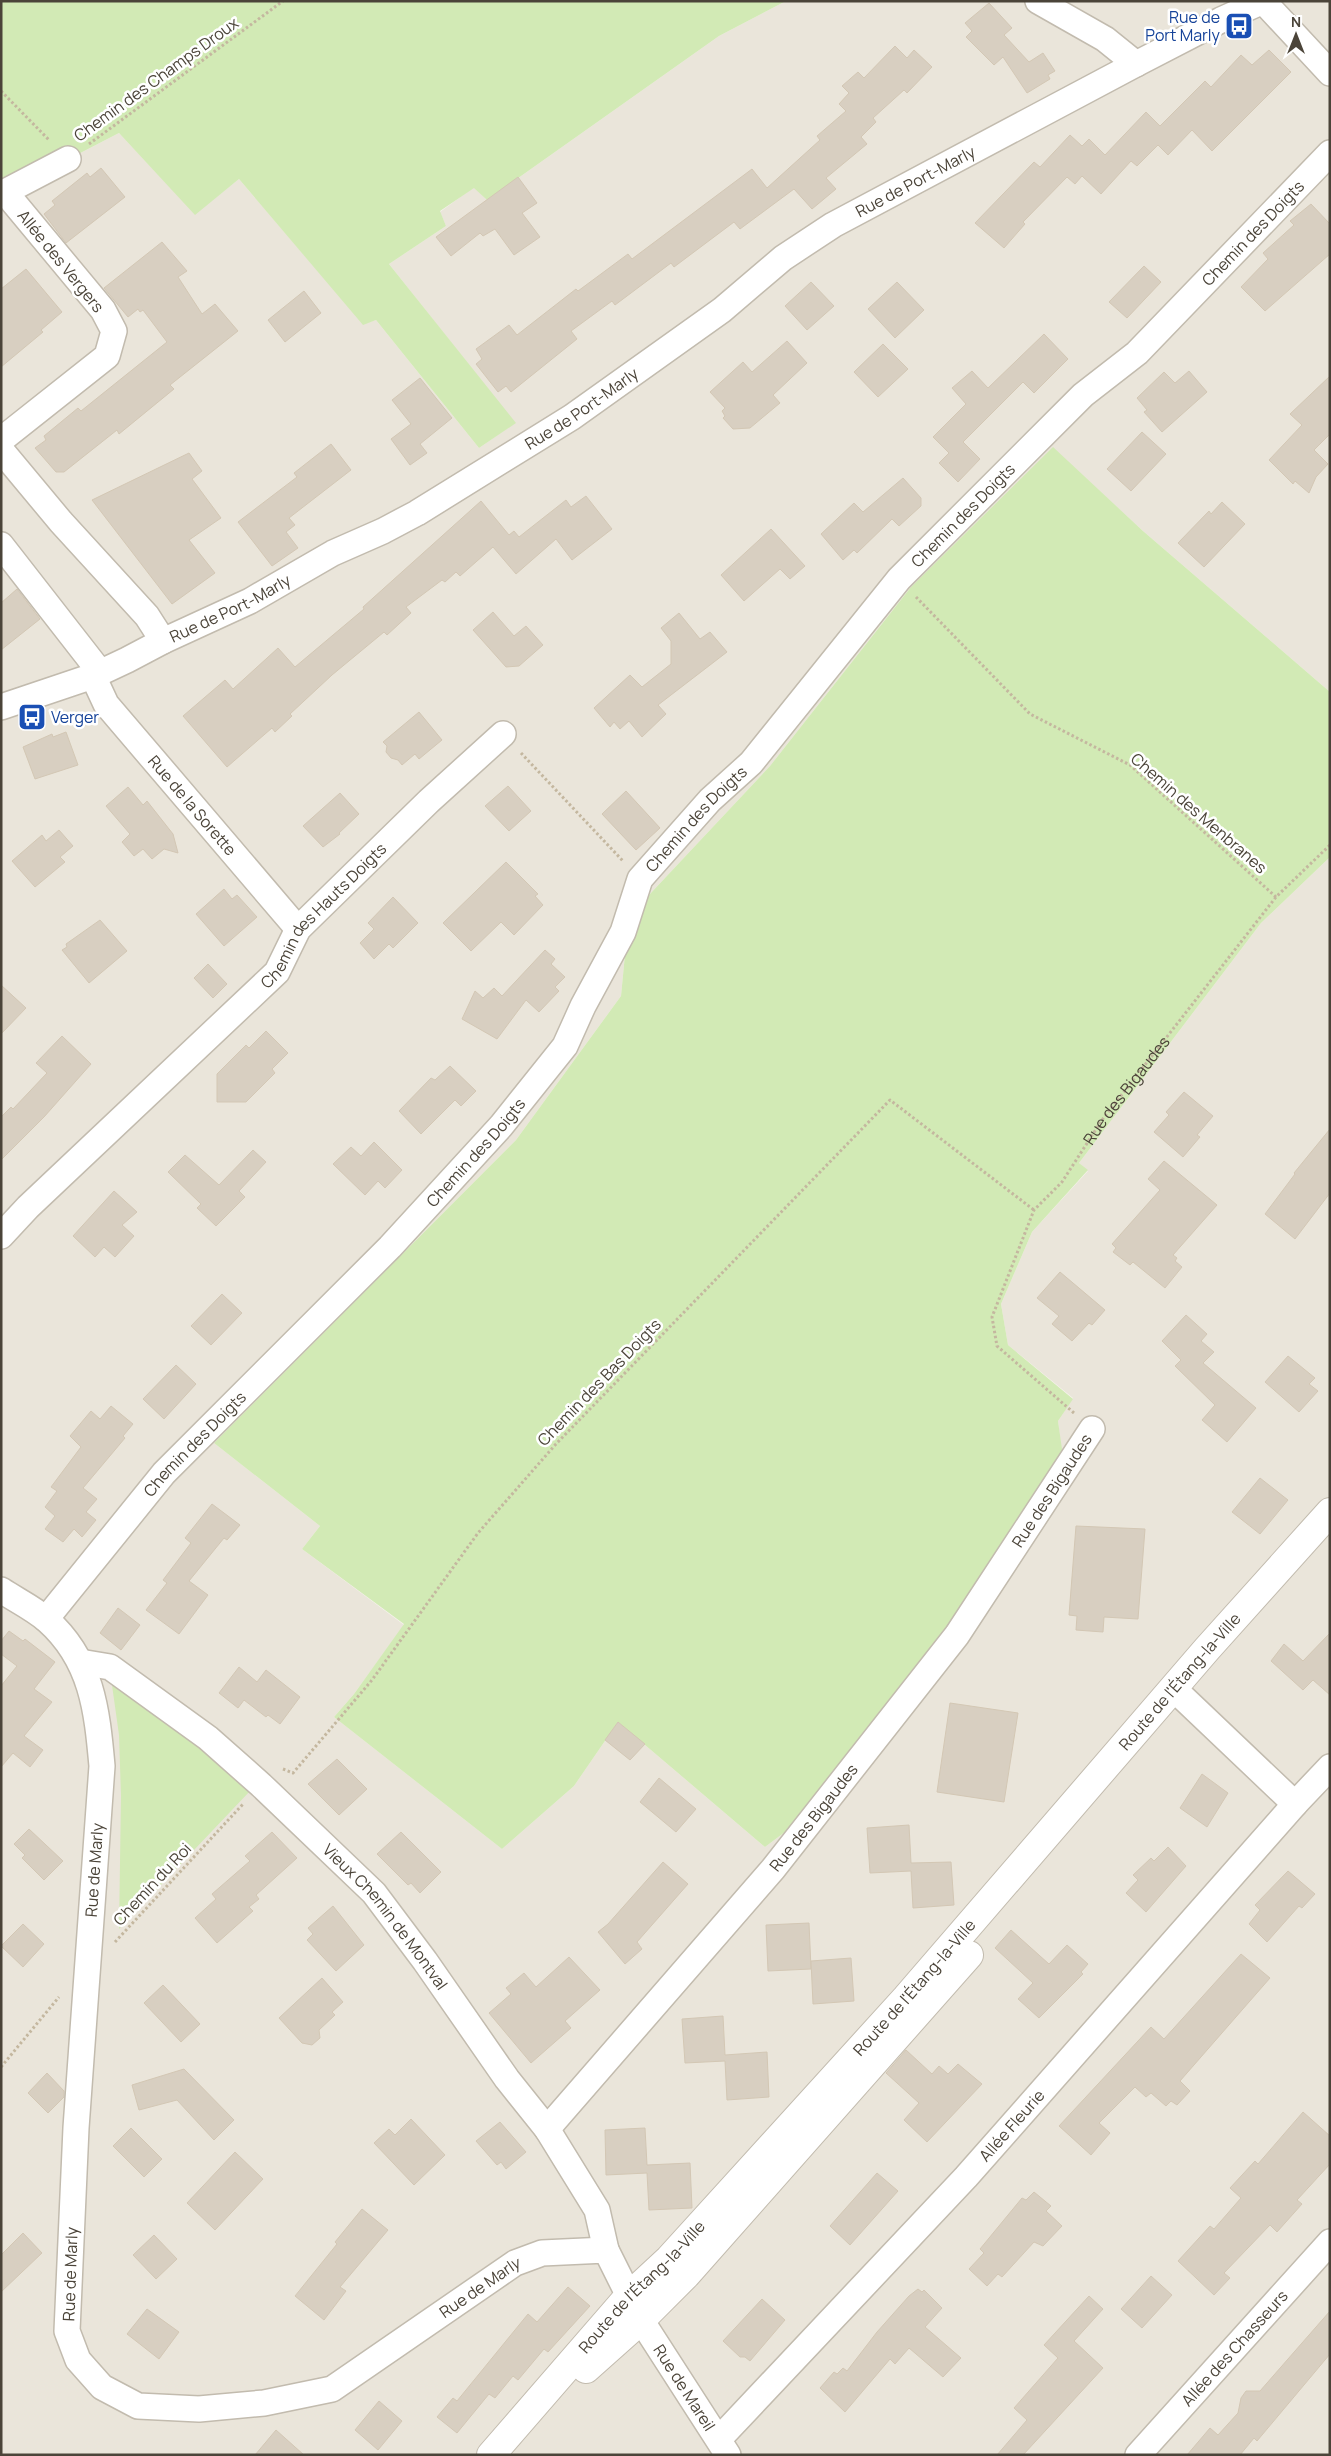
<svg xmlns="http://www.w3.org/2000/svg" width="1331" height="2456" font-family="Manrope,sans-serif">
	<rect width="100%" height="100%" fill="#f6f3ec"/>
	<!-- residential -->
	<polygon fill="#eae5da" points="786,1 1330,1 1330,692 1143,531 1053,448 911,587 770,766 649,895 626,944 621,996 516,1140 214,1443 320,1526 302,1549 404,1625 354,1694 334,1717 502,1849 574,1786 618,1722 765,1847 785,1832 949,1638 1063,1463 1058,1421 1073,1398 1008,1345 1001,1304 1032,1232 1088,1171 1079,1163 1261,923 1330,857 1330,2455 1,2455 1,194 119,133 195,214 239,179 363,324 376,320 479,448 515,423 389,264 446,226 440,212 474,187 487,200 719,36"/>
	<!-- green -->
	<g fill="#d2eab5">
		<polygon points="1,1 786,1 719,36 487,200 474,188 440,211 446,226 389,264 516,423 479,448 376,320 363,325 239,179 195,215 119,133 1,194"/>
		<polygon points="1053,447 1143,531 1330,692 1330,857 1261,923 1079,1163 1088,1170 1032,1232 1001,1304 1008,1345 1073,1399 1058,1421 1064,1463 949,1638 785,1832 765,1847 618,1722 574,1786 502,1849 334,1717 354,1694 404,1624 302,1549 320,1526 214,1443 516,1140 621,996 626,944 649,895 770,766 911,587"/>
		<polygon points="111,1678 206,1748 250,1791 119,1929 121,1796 119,1735"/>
	</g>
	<!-- building -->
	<g fill="#d8cfc1" stroke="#d3c7b4">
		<polygon points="989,3 1012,28 1004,35 1029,62 1043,53 1055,71 1048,75 1050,79 1027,93 1003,57 994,65 966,37 972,31 965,23"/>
		<polygon points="895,46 907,58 914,50 932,67 907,93 904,90 873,118 876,122 861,137 867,144 826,178 836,189 812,209 794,189 740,229 734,222 674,267 671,263 615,305 612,301 571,331 577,339 511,392 506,386 498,392 476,364 482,359 476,349 509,325 517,335 576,289 578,291 628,254 632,259 752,169 767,188 820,140 817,136 846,111 839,104 849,93 842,86 858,72 864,78"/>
		<polygon points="1269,50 1291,72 1212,151 1192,130 1168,155 1158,145 1137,166 1131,161 1101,194 1082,176 1075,184 1067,177 1023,222 1025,224 1004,248 975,223 1034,162 1040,167 1070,135 1082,146 1089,139 1105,155 1146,112 1160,126 1205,81 1211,87 1241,55 1252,65"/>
		<polygon points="101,168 125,197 66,243 44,214 55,205 52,201 87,173 90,177"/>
		<polygon points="518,177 537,203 522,213 540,237 514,255 495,229 483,236 480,233 451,256 436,237"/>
		<polygon points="1311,204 1330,224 1330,254 1265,311 1241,287 1268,259 1263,253 1294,225 1290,221"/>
		<polygon points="162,242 187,271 178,277 202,314 215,304 238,331 170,385 174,389 119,434 117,430 64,472 56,472 35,448 46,440 44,436 78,408 81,411 167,342 143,310 140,312 138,309 128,317 104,288"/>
		<polygon points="1144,266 1161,282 1127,318 1109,302"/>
		<polygon points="26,269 62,312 41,330 43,332 1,367 1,289"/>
		<polygon points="811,282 834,306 807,330 785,306"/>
		<polygon points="897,282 924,310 895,338 868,309"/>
		<polygon points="304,291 321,313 285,342 268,320"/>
		<polygon points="1044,334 1068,359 1034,393 1023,382 963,442 980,459 958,482 939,463 949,453 933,437 966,404 952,388 972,371 988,388"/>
		<polygon points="787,341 807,363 773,395 780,403 750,428 733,429 723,418 725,416 722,411 725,408 710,392 743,362 752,372"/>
		<polygon points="883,344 908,369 878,397 854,372"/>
		<polygon points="1189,371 1207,392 1162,432 1144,412 1147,410 1137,398 1164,372 1175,383"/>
		<polygon points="1330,376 1330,434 1314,450 1328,464 1316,477 1309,493 1295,481 1293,484 1269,460 1302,425 1290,414"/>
		<polygon points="420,378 452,418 420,444 427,453 410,465 391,439 411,424 392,400"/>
		<polygon points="1142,432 1166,454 1131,491 1107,469"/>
		<polygon points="331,444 351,470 289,518 295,525 286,532 298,548 272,566 238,522 297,477 294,473"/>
		<polygon points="189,453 202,471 192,479 221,518 189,540 215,573 172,604 92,500"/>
		<polygon points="903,478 921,498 921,506 899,526 892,519 857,553 854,550 843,560 821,534 854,503 863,512"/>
		<polygon points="586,496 612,529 572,560 556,539 516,574 493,547 460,576 456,572 445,582 442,580 406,607 411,613 387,635 384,632 332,675 290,714 292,716 275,732 272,728 227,767 183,716 225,680 233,689 278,648 295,667 364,609 363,607 481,501 509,535 514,531 519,537 566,500 571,507"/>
		<polygon points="1222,502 1245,524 1204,567 1178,543 1209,511 1211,514"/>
		<polygon points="771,529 805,566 790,579 780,569 744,601 721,575"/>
		<polygon points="17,589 40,619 1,650 1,603"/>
		<polygon points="493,612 514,636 526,626 543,645 519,666 506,667 473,630"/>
		<polygon points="679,613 700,639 710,632 727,652 658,705 666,714 642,737 629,721 620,729 614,722 610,727 594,708 630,675 642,687 671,664 671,641 661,628"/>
		<polygon points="419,712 442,740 419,759 415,754 402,765 398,760 391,758 386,752 387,746 383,742"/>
		<polygon points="66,732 78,765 35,779 23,747 52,734 53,737"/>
		<polygon points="508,786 531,811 509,831 485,806"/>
		<polygon points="128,787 143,805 147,801 173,834 178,853 164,849 152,859 143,849 134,856 122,842 130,834 106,806"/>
		<polygon points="626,791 660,828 636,850 602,814"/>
		<polygon points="340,793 359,814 339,833 340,834 323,847 303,826"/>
		<polygon points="59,830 73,846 60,857 65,862 35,887 12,861 42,835 46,841"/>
		<polygon points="506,862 538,894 535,896 543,905 514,935 501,922 471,951 443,923"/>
		<polygon points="224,889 232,899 237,895 257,917 224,946 196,914"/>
		<polygon points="393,897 418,923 393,948 389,944 374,959 360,943 374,929 368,923"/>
		<polygon points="100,920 127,951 89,983 62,950 67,947 66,944"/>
		<polygon points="545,950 555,959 551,964 565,977 555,987 559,991 539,1012 526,1000 497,1039 462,1019 475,991 483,998 494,988 502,996"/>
		<polygon points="208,964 227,984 213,998 194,978"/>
		<polygon points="1,985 26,1008 1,1034"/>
		<polygon points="266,1031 288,1053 272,1069 275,1073 246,1102 217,1102 217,1074 246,1045 249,1048"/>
		<polygon points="62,1036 91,1064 44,1117 1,1160 1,1117 11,1107 13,1109 47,1073 36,1063"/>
		<polygon points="450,1066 476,1091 461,1106 455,1100 421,1134 399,1111 431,1078 435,1080"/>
		<polygon points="1184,1092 1213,1116 1197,1135 1200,1137 1183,1157 1154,1132 1169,1115 1166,1112"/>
		<polygon points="1330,1129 1330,1193 1295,1239 1265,1214 1295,1174 1294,1173"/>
		<polygon points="374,1142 402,1170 385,1188 378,1181 365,1195 333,1164 351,1147 361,1156"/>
		<polygon points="253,1150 266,1162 239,1191 245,1197 216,1226 197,1208 201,1204 168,1172 185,1155 219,1185"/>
		<polygon points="1164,1161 1217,1205 1173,1255 1177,1258 1175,1261 1182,1267 1165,1288 1133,1262 1130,1265 1113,1252 1116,1248 1112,1244 1160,1190 1148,1179"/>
		<polygon points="114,1191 137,1212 122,1225 134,1236 115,1257 104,1247 95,1257 73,1236"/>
		<polygon points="1060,1272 1105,1310 1092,1325 1089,1323 1072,1341 1052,1324 1059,1316 1037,1298"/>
		<polygon points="222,1294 242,1313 211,1345 191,1326"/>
		<polygon points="1186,1315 1207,1334 1201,1341 1214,1352 1203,1363 1256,1408 1227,1442 1202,1420 1215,1405 1175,1366 1181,1360 1162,1341"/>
		<polygon points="1288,1356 1315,1378 1309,1384 1318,1391 1299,1412 1265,1382"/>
		<polygon points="176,1365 196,1384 164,1419 143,1399"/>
		<polygon points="111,1406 133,1424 123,1436 125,1438 83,1488 97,1499 86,1512 96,1520 82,1537 74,1529 63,1542 45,1529 55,1516 45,1507 57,1491 51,1487 81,1447 70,1436 91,1411 100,1419"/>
		<polygon points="1260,1478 1288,1500 1260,1534 1232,1512"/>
		<polygon points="212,1504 240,1525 227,1540 224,1538 189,1581 208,1595 179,1634 146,1610 167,1583 163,1580 191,1543 185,1538"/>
		<polygon points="1076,1526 1145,1529 1138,1619 1104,1617 1103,1632 1076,1630 1077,1616 1069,1615"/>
		<polygon points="118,1608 140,1625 121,1650 100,1633"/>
		<polygon points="9,1631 23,1641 25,1639 55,1662 34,1689 52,1702 24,1736 43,1750 30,1767 13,1753 1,1767 1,1686 17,1666 1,1654 1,1641"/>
		<polygon points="1330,1633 1330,1695 1313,1680 1303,1690 1271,1661 1284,1644 1303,1661"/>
		<polygon points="239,1667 257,1682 266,1670 300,1697 280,1724 268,1715 266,1717 244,1700 238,1708 219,1693"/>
		<polygon points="950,1703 1018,1713 1004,1802 937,1792"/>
		<polygon points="618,1722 645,1744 630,1760 605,1740"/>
		<polygon points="337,1759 367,1789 339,1815 308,1784"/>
		<polygon points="1202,1774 1228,1793 1207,1827 1180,1808"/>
		<polygon points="659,1778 696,1809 676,1832 640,1802"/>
		<polygon points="909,1825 911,1863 951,1862 954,1905 913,1908 911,1871 870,1873 867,1828"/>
		<polygon points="29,1829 63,1861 44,1880 22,1858 25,1855 14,1844"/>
		<polygon points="272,1832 297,1858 256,1895 259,1899 249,1907 253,1911 217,1943 195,1918 216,1899 212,1894 250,1861 245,1856"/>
		<polygon points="401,1832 441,1872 420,1893 411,1883 408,1885 377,1854"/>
		<polygon points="1168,1847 1186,1866 1146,1912 1126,1893 1138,1880 1133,1875 1151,1858 1154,1861"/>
		<polygon points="663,1862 688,1884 637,1942 642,1949 625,1964 598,1932 608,1924"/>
		<polygon points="1288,1871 1315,1894 1302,1908 1299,1906 1267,1942 1249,1924 1260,1910 1255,1905"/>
		<polygon points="333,1906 364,1945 336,1971 307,1940 313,1934 308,1928"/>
		<polygon points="809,1923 811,1969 768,1971 766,1925"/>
		<polygon points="23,1924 44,1944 23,1967 1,1946"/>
		<polygon points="1011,1930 1049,1964 1067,1945 1088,1964 1081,1972 1083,1974 1039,2018 1018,1999 1033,1983 995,1948"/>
		<polygon points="1241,1954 1270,1978 1180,2081 1190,2091 1177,2105 1171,2101 1166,2106 1151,2093 1146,2097 1135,2087 1099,2123 1110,2133 1091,2155 1059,2126 1151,2027 1164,2039"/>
		<polygon points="569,1957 600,1990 565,2021 571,2028 531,2063 489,2013 511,1994 506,1988 524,1973 536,1987"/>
		<polygon points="851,1958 854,2001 813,2004 811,1961"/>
		<polygon points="322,1978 343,2002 332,2012 335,2015 319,2030 320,2038 312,2045 302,2043 279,2018"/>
		<polygon points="163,1985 200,2024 181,2042 144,2003"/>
		<polygon points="723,2016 725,2055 767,2052 769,2097 727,2100 725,2061 685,2063 682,2019"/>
		<polygon points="906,2050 932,2074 939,2066 948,2074 958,2064 982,2084 927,2142 904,2120 919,2103 886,2073"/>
		<polygon points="184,2069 234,2120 214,2140 177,2100 139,2110 132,2085"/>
		<polygon points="47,2073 64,2091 64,2097 48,2113 28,2093"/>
		<polygon points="1303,2112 1330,2136 1330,2164 1297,2200 1302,2204 1277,2232 1270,2225 1224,2273 1230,2278 1214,2295 1178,2261 1210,2226 1214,2229 1241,2198 1230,2188 1255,2161 1258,2164"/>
		<polygon points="411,2119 445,2155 414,2185 374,2143 389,2129 395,2135"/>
		<polygon points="500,2122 526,2152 506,2169 501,2162 497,2165 476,2141"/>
		<polygon points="131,2128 162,2159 144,2177 113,2146"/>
		<polygon points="645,2128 647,2165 690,2163 692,2208 649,2210 647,2173 606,2175 605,2130"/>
		<polygon points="235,2152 263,2179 215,2230 187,2203"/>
		<polygon points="877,2173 898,2191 850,2245 830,2226"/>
		<polygon points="1034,2192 1051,2206 1046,2211 1062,2226 1043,2246 1034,2242 1002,2277 998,2274 987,2286 969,2269 984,2253 980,2249 1022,2198 1026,2200"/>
		<polygon points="362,2209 388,2230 340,2287 346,2291 324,2320 295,2296 337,2244 335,2242"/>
		<polygon points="23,2233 42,2253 1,2292 1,2255"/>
		<polygon points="154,2235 177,2259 156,2279 133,2255"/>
		<polygon points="1151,2276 1172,2295 1142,2328 1121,2309"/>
		<polygon points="568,2287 590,2306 548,2352 544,2349 518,2380 513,2376 495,2398 489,2394 457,2433 437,2417 453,2398 457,2401 528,2314 537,2322"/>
		<polygon points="918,2289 922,2292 924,2290 942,2308 925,2327 961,2358 943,2377 909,2348 895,2364 890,2359 845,2412 820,2388 834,2372 837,2374 843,2368 847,2371 877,2332 909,2296"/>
		<polygon points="1089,2296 1103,2309 1074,2341 1103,2368 1023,2455 997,2455 1027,2420 1014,2408 1058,2358 1044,2345"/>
		<polygon points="762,2299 785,2320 750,2361 745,2357 740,2357 723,2341"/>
		<polygon points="147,2309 179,2332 159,2359 127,2334"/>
		<polygon points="1330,2311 1330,2354 1257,2441 1254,2438 1240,2455 1187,2455 1210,2428 1218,2435 1238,2413 1241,2398 1246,2391 1260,2391"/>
		<polygon points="379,2401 402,2421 378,2450 355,2430"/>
		<polygon points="276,2430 304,2455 255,2455"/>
	</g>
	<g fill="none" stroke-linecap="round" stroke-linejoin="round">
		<defs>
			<g id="minor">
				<polyline points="1038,1 1105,39 1136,64"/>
				<polyline points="1263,1 1330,73"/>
				<polyline points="1,440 107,356 114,331 103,310 5,192 68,159"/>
				<polyline points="1,450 61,522 147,616 163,641"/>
				<polyline points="1,545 100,672"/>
				<path id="s2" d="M 93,676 L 106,704 L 298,929"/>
				<path id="s3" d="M 1,707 L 93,676 L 127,660 L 163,641 L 250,601 L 333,553 L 383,531 L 417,513 L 572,417 L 722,310 L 783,258 L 833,225 L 1136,64 L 1221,20 L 1263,1"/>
				<path id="s4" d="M 1,1236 L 28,1207 L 277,972 L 298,929 L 429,801 L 503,734"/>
				<path id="s5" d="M 1,1590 C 16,1600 33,1608 47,1620 C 92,1660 97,1710 102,1766 L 76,2128 L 67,2331 L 78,2360 L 102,2387 L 138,2406 L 199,2409 L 264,2403 L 332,2389 L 515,2263 L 542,2253 L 606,2250 L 641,2320 L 728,2455"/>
				<path id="s6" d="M 46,1619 L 164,1473 L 390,1247 L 501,1126 L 565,1046 L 583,1006 L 623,932 L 640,879 L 710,800 L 751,763 L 899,579 L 1083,395 L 1137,353 L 1330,153"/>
				<path id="s7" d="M 80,1662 L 110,1667 L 208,1738 L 261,1785 L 374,1893 L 425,1961 L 507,2079 L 547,2129 L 597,2210 L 606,2250"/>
				<polyline points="1174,1689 1295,1804"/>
				<path id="s8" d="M 547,2129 L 773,1869 L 957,1635 L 1092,1429"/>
				<path id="s9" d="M 719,2439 L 966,2177 L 1295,1804 L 1330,1767"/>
				<path id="s10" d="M 1138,2455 L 1330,2242"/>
			</g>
			<g id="tertiary">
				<polyline points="586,2369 641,2320 686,2275 969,1955"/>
				<path id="s11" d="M 491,2455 L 628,2297 L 669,2259 L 906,1998 L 1207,1649 L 1330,1512"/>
			</g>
		</defs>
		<!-- minor casing -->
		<use href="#minor" stroke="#c2bbae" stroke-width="28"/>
		<!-- tertiary casing -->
		<use href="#tertiary" stroke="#c2bbae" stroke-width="30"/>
		<!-- path -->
		<g stroke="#c4b79f" stroke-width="3" stroke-dasharray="2.5 2.5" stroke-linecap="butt">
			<polyline points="1,91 50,141"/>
			<polyline points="89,144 283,1"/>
			<polyline points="916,597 1030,714 1130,765 1276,897"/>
			<polyline points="521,753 623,861"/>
			<path id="s1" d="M 1074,1413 L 997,1346 L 992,1317 L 1034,1210 L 1062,1182 L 1102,1120 L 1276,897 L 1330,845"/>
			<polyline points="283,1769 293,1773 372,1680 478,1533 556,1444 890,1100 1034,1210"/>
			<polyline points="115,1942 244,1803"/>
			<polyline points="1,2067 59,1997"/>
		</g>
		<!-- minor -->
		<use href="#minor" stroke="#fff" stroke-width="25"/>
		<!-- tertiary -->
		<use href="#tertiary" stroke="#fff" stroke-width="28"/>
	</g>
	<!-- icons -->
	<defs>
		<symbol id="bus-square" viewBox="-11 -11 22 22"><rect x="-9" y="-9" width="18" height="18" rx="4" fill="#1a4fb4" stroke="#fff"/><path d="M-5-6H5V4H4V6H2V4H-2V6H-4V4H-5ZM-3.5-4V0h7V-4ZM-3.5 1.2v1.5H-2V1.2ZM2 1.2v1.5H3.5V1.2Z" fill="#fff"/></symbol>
	</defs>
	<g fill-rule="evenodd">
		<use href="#bus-square" x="1223" y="10" width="32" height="32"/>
		<use href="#bus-square" x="16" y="701" width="32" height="32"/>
	</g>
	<g text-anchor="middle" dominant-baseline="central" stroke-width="5" stroke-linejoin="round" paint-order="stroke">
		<!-- transit labels -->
		<g font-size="16" fill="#164399" stroke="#fff" text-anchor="end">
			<text x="1220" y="17">Rue de<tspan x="1220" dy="18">Port Marly</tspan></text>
			<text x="51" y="717" text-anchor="start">Verger</text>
		</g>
		<!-- street labels -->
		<g font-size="16" fill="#4b4439" stroke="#fff">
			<text transform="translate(156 79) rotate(-36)">Chemin des Champs Droux</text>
			<text stroke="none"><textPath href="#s3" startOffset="1060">Rue de Port-Marly</textPath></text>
			<text stroke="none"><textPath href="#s6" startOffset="1850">Chemin des Doigts</textPath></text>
			<text transform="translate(61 261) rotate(51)">Allée des Vergers</text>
			<text stroke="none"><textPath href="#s3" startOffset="655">Rue de Port-Marly</textPath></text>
			<text stroke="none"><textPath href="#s6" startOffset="1445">Chemin des Doigts</textPath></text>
			<text stroke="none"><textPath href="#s3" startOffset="250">Rue de Port-Marly</textPath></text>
			<text stroke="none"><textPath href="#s2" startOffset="164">Rue de la Sorette</textPath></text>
			<text transform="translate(1199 813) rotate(41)">Chemin des Menbranes</text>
			<text stroke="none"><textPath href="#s6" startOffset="1040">Chemin des Doigts</textPath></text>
			<text stroke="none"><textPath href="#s4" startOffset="456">Chemin des Hauts Doigts</textPath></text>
			<text stroke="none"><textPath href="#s1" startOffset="398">Rue des Bigaudes</textPath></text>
			<text stroke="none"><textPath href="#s6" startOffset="635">Chemin des Doigts</textPath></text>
			<text transform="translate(599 1382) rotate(-46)">Chemin des Bas Doigts</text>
			<text stroke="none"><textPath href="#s6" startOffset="230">Chemin des Doigts</textPath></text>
			<text stroke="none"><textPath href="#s8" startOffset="815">Rue des Bigaudes</textPath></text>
			<text stroke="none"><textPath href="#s11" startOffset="1036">Route de l'Étang-la-Ville</textPath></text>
			<text stroke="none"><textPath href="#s8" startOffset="410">Rue des Bigaudes</textPath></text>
			<text transform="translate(94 1870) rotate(-86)">Rue de Marly</text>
			<text transform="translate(152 1884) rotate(-47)">Chemin du Roi</text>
			<text stroke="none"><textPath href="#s7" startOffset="404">Vieux Chemin de Montval</textPath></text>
			<text stroke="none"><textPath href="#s11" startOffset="631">Route de l'Étang-la-Ville</textPath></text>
			<text stroke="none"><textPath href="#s9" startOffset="429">Allée Fleurie</textPath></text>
			<text transform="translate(70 2274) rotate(-88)">Rue de Marly</text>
			<text stroke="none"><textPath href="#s11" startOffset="226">Route de l'Étang-la-Ville</textPath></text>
			<text stroke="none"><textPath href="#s5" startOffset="1265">Rue de Marly</textPath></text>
			<text stroke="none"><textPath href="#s10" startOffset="144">Allée des Chasseurs</textPath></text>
			<text stroke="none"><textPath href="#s5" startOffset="1559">Rue de Mareil</textPath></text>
		</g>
	</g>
	<!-- border -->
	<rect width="1331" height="2456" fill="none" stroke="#4b4439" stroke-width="5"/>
	<!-- north arrow -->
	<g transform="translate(1296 35)" stroke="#ffffff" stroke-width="4" paint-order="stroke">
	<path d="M0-4L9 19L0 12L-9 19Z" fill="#4b4439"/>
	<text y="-8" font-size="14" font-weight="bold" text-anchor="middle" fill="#4b4439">N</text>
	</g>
</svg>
